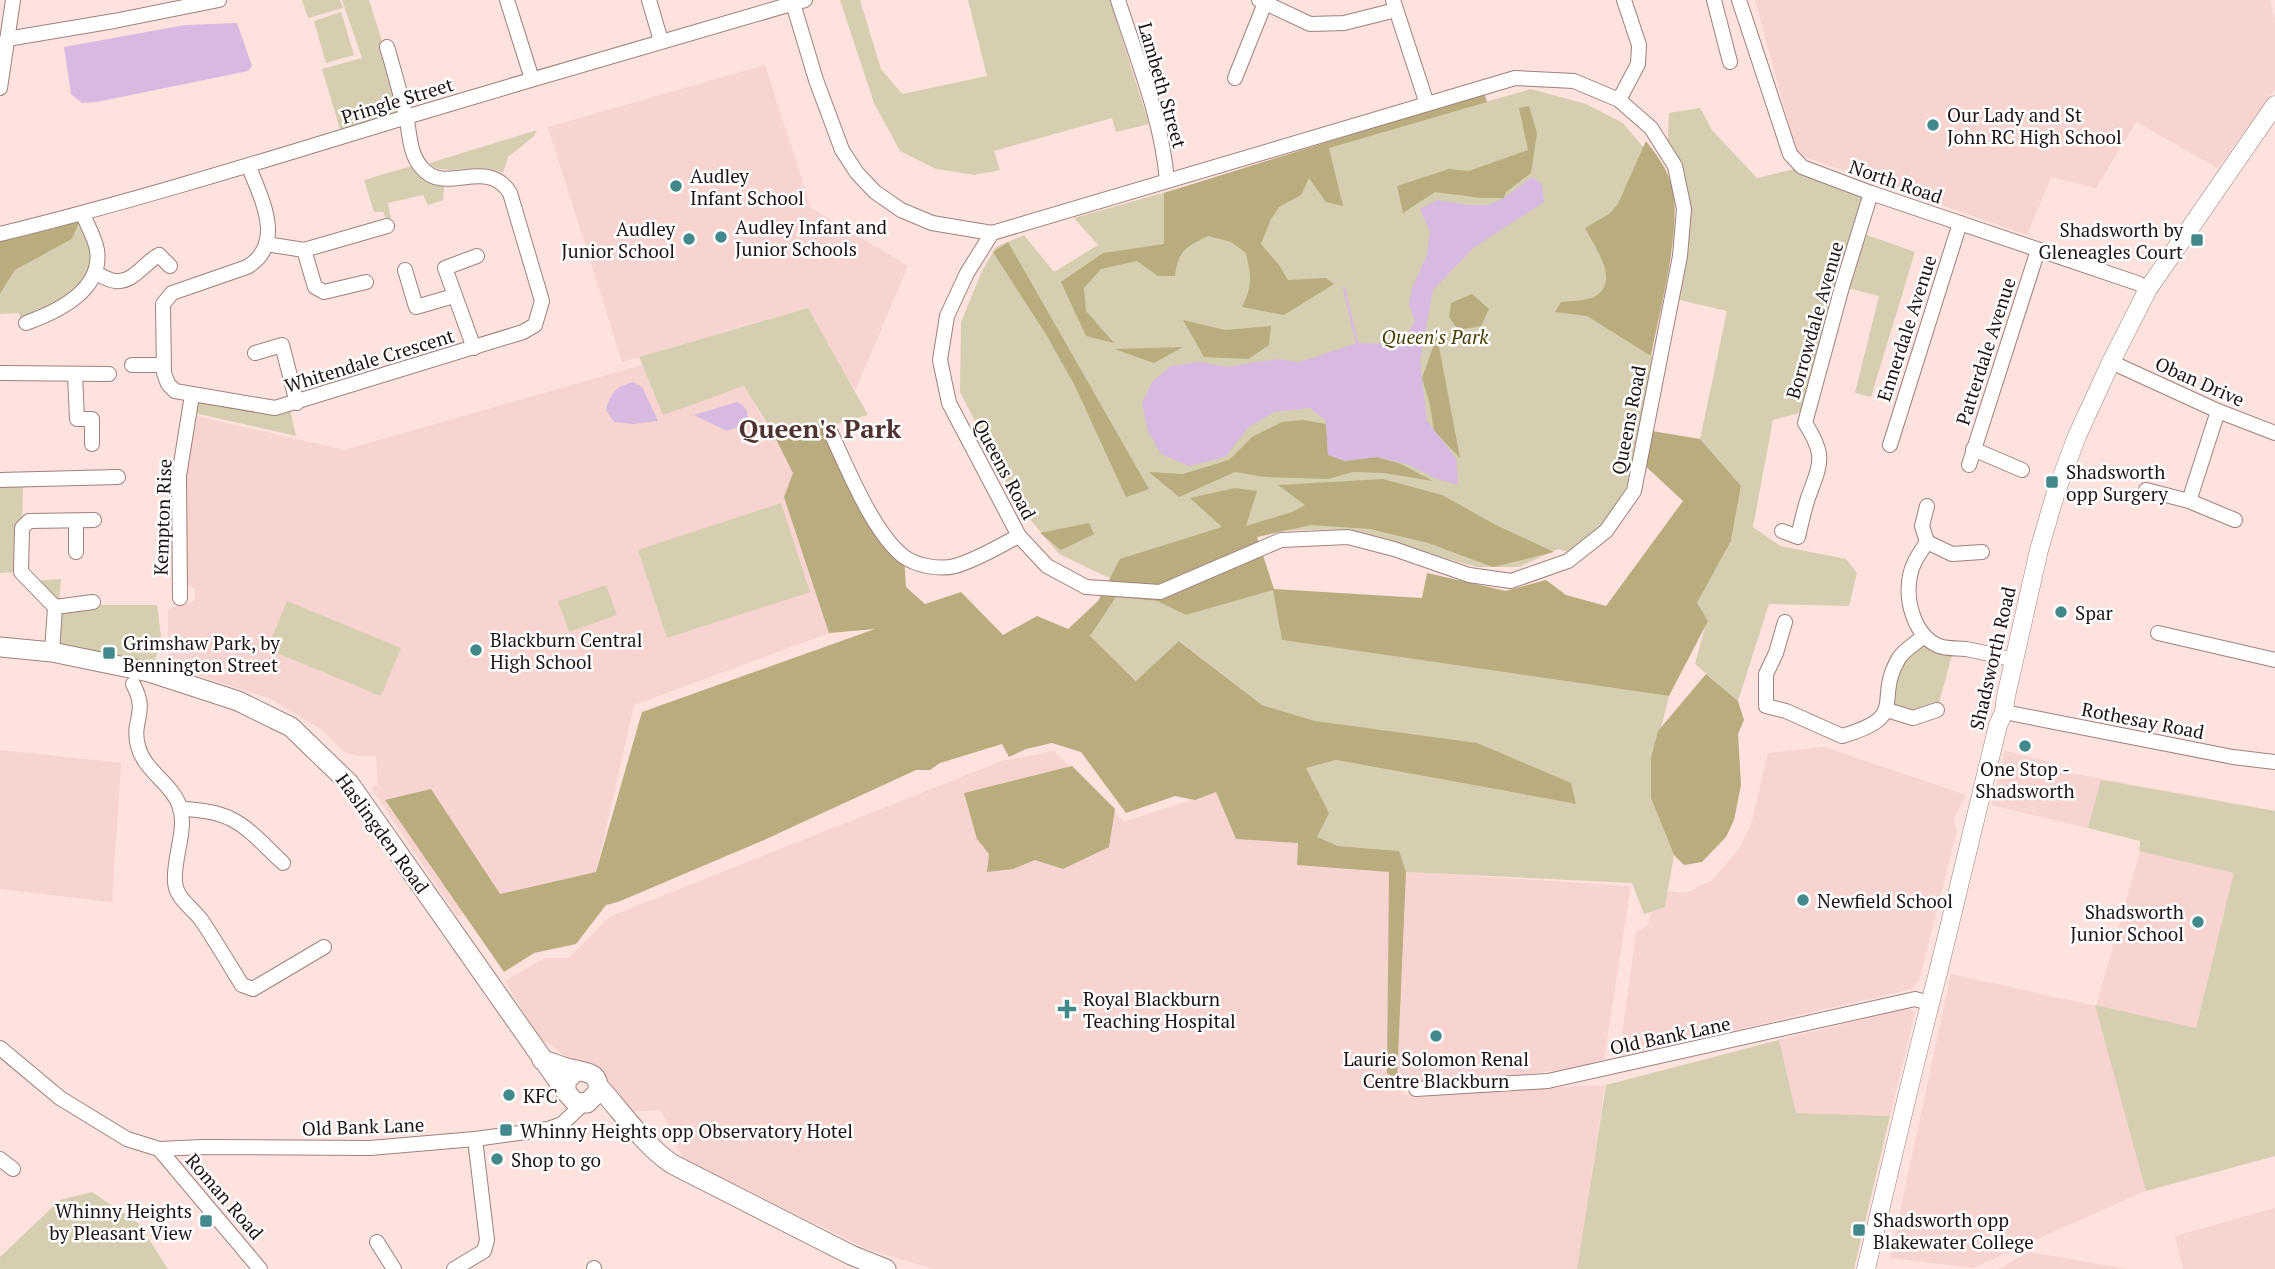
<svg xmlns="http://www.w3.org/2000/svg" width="2275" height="1269" font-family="'PT Serif',serif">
	<rect width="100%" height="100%" fill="#fde2de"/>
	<!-- built -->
	<g fill="#f7d4d0">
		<polygon points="1755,0 2270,0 2275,18 2275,89 2218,168 2136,122 2096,188 2051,177 2027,235 1797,154"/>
		<polygon points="765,65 811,208 908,266 855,391 807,308 622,362 548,127"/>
		<polygon points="642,365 663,412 745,386 772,437 809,425 861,599 821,608 829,633 634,705 596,873 490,901 458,917 372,789 373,786 378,786 376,756 360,756 346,753 321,729 269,698 168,666 168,609 195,601 195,589 187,584 185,490 186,470 196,416 344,450"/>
		<polygon points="1824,747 1966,795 1954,819 1957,830 1919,981 1912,989 1619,1057 1636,932 1648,925 1651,912 1664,907 1668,891 1686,893 1712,880 1739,849 1751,824 1768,753"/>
		<polygon points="0,750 121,763 112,902 0,889"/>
		<polygon points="1054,751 1124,822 1216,792 1236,838 1298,843 1297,865 1631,886 1604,1059 1575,1068 1522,1075 1403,1086 1404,1095 1605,1085 1577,1269 933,1269 867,1249 683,1159 661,1110 632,1112 597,1069 569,1059 538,1036 505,981 545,958 569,958 609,917 1002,761"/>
		<polygon points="2005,751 2051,762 2050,769 2275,811 2275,1156 2145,1191 1973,1268 1890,1258 1951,974 2096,1006 2143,841 2089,824 2088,828 1991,805"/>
		<polygon points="1908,1008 1915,1012 1890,1116 1796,1113 1779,1040"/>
		<polygon points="2275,1208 2275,1269 2183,1269 2175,1236"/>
		<polygon points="2029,1252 2128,1269 1999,1269"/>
	</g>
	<!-- green -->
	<g fill="#d6ceb0">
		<polygon points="302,0 340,0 343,8 308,18"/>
		<polygon points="342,0 369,0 406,117 342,136 322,69 362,58"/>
		<polygon points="840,0 860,0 881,69 902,94 987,76 968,0 1110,0 1149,124 1116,132 1112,118 994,151 1000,170 974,175 936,169 900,151 874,103"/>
		<polygon points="341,12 354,55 326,63 314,21"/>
		<polygon points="1531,89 1586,104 1623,123 1649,154 1647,353 1659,361 1634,491 1576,554 1558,549 1519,567 1476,567 1345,529 1269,531 1166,583 1107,577 1059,554 1018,505 960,392 961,322 982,271 996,247 1024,235 1054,272 1098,245 1074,218"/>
		<polygon points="1700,108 1712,130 1757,178 1802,167 1871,193 1861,233 1915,252 1871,397 1855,393 1879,296 1847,288 1817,408 1773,420 1753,527 1780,546 1846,559 1857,573 1849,606 1769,604 1738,701 1695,664 1705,627 1697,603 1731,541 1741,487 1700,439 1727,311 1671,298 1684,209 1667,152 1669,113"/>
		<path d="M 537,130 L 534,136 L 508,157 L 503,173 C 479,161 448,177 430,165 L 430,163 Z"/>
		<polygon points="418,164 445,178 443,200 428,205 423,195 388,203 391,218 386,218 383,212 374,212 364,180"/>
		<polygon points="83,214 97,251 83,292 26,323 18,313 0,314 0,294 15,270 72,239"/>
		<polygon points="808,308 868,415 806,432 802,425 773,433 744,386 663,415 639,357"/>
		<polygon points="192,395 289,405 296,436 190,412"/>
		<polygon points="0,480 23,480 21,572 0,573"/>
		<polygon points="781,503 810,592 667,638 638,550"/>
		<polygon points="61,579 59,605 157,605 162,643 149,672 52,652 59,606 30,581"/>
		<polygon points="606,585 617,615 569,632 558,601"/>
		<polygon points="1274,589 1282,640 1669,696 1651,770 1651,798 1674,855 1665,907 1644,914 1632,883 1406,872 1398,851 1338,846 1316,837 1328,813 1306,768 1336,760 1575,804 1262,705 1180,641 1137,681 1089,636 1116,597 1157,601 1186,615"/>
		<polygon points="287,601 401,648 381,696 267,649"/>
		<polygon points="1924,636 1954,648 1937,710 1913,718 1887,710 1892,676"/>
		<polygon points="2101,780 2275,811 2275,1156 2146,1191 2095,1005 2196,1028 2234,873 2139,851 2140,841 2088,828"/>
		<polygon points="1779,1040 1796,1113 1890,1116 1854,1269 1577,1269 1606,1085"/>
		<polygon points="92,1192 139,1224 168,1269 0,1269 0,1257 60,1200"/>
	</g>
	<!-- forest -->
	<g fill="#b9ac7e">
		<path d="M 1484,93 L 1487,102 L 1329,148 L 1343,206 L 1326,202 L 1309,178 L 1301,195 L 1279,207 L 1271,219 L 1261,244 L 1279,265 L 1288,280 L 1326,278 L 1334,284 L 1284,315 L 1242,307 C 1253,285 1251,277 1246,253 L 1231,242 L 1208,236 C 1186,247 1178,250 1175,276 L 1158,276 L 1137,261 L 1101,269 L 1084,288 L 1086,311 L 1114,343 L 1086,336 L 1061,282 L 1103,253 L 1164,244 L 1164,193 Z"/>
		<polygon points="1529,106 1537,133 1531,173 1506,192 1504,198 1481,198 1435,192 1403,213 1397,186 1449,169 1469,171 1528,150 1519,108"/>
		<path d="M 1646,141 C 1656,154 1666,167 1671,183 C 1684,222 1659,313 1651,356 L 1587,316 L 1555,312 L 1561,302 C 1570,301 1586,301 1594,297 C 1622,282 1594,246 1585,228 L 1609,214 L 1618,204 Z"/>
		<polygon points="83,214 72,239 15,270 0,294 0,234"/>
		<polygon points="1008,242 1149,489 1126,497 1075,386 1047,336 993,252"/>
		<polygon points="1472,294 1489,309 1481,326 1458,330 1449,317 1451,303"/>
		<polygon points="1183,320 1225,330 1271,326 1269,345 1248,359 1204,357"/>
		<polygon points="1437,336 1460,458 1434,431 1430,405 1422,378"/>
		<polygon points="1183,347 1154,363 1114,349"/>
		<polygon points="1303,420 1326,424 1328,455 1345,461 1377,457 1401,464 1433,481 1384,473 1353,472 1328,479 1265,477 1235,472 1179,497 1149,472 1183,474 1229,460 1252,437 1282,422"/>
		<polygon points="819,424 904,557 906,587 925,604 961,592 1003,635 1037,616 1068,629 1098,601 1120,559 1222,527 1190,498 1235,488 1257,491 1246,526 1292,512 1305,505 1278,485 1383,479 1442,495 1496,525 1554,552 1493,567 1428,543 1370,529 1311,525 1257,537 1274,589 1422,598 1427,573 1506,591 1546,580 1566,595 1606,606 1683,501 1640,461 1646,430 1700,439 1741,486 1731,541 1697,603 1708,621 1669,696 1282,640 1273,590 1186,615 1157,601 1116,597 1090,636 1136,681 1179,641 1262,705 1315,721 1477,743 1571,783 1576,804 1336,760 1306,768 1329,813 1317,837 1338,846 1399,851 1406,872 1397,1080 1387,1073 1389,872 1297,865 1298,843 1236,839 1216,792 1195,800 1175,796 1126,813 1081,752 1052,743 1026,749 1009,757 1002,744 940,763 930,770 916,770 764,840 618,902 606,905 576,944 534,953 504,972 385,800 431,789 500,894 596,872 642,712 875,629 829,633 784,497 793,473 773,433"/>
		<polygon points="1089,523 1094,534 1061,550 1040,533"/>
		<polygon points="1706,674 1738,701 1744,720 1738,734 1741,785 1734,820 1726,837 1702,862 1684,865 1674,855 1651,798 1651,758 1658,731"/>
		<polygon points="1072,766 1115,809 1109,847 1063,869 1035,860 1013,869 987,872 989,854 977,839 964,793"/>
	</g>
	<!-- water -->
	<g fill="#d7b9e1">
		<polygon points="237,23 252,66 248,71 97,102 82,103 71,94 64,47 185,25"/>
		<polygon points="1532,177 1542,184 1544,202 1473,248 1433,290 1420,361 1427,421 1456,458 1458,485 1437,479 1407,464 1377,457 1345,461 1328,455 1326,421 1310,408 1274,412 1249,427 1225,457 1189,466 1161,454 1148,431 1142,403 1153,381 1171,366 1200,362 1227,367 1277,359 1300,362 1357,343 1388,344 1404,339 1415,321 1409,305 1412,288 1427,255 1430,232 1420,209 1437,200 1468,205 1488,205 1504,198"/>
		<path d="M 633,382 L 642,387 L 658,421 L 633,424 L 614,422 L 606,410 C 610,393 616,387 633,382 Z"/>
		<path d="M 737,402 C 747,407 749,413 747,424 L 727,431 L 694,415 Z"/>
	</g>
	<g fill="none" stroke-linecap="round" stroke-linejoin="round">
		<!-- stream -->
		<polyline stroke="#d7b9e1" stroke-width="2.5" points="1344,288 1357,343"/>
		<defs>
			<g id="minor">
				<polyline points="507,0 532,79"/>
				<polyline points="649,0 661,41"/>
				<polyline points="792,0 816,80 842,150 857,173 875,192 901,210 932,223 992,233"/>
				<path d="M 1118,0 C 1137,59 1162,119 1167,181"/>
				<polyline points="1259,0 1310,24 1344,23 1396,10"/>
				<polyline points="1393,0 1427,104"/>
				<polyline points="1714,0 1730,62"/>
				<polyline points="1739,0 1790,154 1802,167 1871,193 2137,283 2148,289"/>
				<polyline points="7,39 114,21 219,0"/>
				<polyline points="1235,78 1265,3"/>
				<polygon points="1515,78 1574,81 1619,100 1651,128 1675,166 1684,209 1680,256 1634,491 1606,531 1568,561 1511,581 1469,575 1394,549 1348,537 1281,540 1160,592 1086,587 1047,566 1019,536 949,403 940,360 947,316 967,273 992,233"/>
				<polyline points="0,88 13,0"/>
				<polyline points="1619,100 1638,64 1639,45 1624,0"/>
				<path d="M 249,167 C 261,198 286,244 247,267 L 172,293 L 163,304 L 164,373 L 168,384 L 175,391 L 275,408 L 523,332 L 535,325 L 542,301 L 510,193 C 487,156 445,196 422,168 C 409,154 410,133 406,116 C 400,93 394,70 387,47"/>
				<path d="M 0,234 C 143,199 282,155 423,112 C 550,74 677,37 805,0"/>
				<polyline points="266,244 304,250 387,226"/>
				<polyline points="304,250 315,287 324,292 366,282"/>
				<polyline points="405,270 416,307 454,296"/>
				<path d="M 95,273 C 101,275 109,281 116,281 C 133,283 145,262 159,255 L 170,266"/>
				<path d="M 26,323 C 57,312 103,291 97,250 C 95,238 87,225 83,214"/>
				<polyline points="474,348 445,268 477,256"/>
				<polyline points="255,353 282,345 297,403"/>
				<polyline points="2111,362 2218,411 2275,433"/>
				<polyline points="132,365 163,365"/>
				<polyline points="0,373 109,374"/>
				<polyline points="75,374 77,419 92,419 92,444"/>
				<path d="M 830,431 C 847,467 872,531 903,556 C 916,566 940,570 955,566 C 977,560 999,546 1019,536"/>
				<polyline points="1890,445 1960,223"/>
				<polyline points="1973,449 2022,470"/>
				<polyline points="1969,465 2038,250"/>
				<polyline points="0,480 118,477"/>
				<polyline points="2146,490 2189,501 2235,520"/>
				<polyline points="2189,501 2218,411"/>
				<path d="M 1927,506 L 1922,526 L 1927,542 C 1920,553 1912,563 1910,576 C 1905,600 1914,636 1939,646 C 1947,649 1957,648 1966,649 C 1982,652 1998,656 2013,660"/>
				<path d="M 1782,531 L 1798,537 C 1801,524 1804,510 1808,498 C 1820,464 1827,457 1805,423 L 1842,287 L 1871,193"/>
				<polyline points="1927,542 1952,554 1982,552"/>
				<polyline points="76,552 76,521"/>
				<polyline points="180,598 179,476 192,395"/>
				<polyline points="55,607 21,572 22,528 29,521 94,520"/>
				<path d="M 1785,622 L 1776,653 L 1766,674 L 1766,706 L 1786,711 L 1842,736 C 1911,716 1873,701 1899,658 C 1904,650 1916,643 1924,636"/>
				<polyline points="2158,633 2275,660"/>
				<polyline points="52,652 55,607 93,602"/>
				<path d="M 133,684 C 149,714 131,719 138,746 C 144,771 172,783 180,807 C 187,831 173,858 175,882 C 176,899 193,908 202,921 C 216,942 229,964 242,985 L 253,989 L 324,947"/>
				<polyline points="1887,710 1913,718 1937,710"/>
				<polyline points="2004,712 2233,757 2275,762"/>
				<path d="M 180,809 C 236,810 245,827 283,863"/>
				<polyline points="0,1048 60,1098 127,1139 159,1149 203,1147 370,1148 475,1139 548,1129 562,1124 583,1104"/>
				<polyline points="1416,1089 1548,1081 1915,999 1929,1003"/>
				<polyline points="159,1149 260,1269"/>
				<polyline points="0,1159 13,1169"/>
				<polyline points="377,1242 394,1269"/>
				<polyline points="454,1269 484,1251 487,1240 475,1139"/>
				<polyline points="594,1269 594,1268"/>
			</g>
			<path id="major" d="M 1866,1269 C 1890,1170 1912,1071 1938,973 L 1998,725 L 2004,712 L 2006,696 L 2039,550 L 2056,492 L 2077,436 L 2111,362 L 2148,289 L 2275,105"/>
			<g id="highway">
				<polyline points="0,647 52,652 149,672 238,701 291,727 349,783 566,1092"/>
				<path d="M 542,1060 C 552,1062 561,1067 571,1069 C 586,1073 600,1071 598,1092 L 587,1103 L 575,1102 L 566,1092 L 566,1081 L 577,1070"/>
				<path d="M 599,1087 C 623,1113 642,1143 672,1164 L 851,1255 L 886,1269"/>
			</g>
		</defs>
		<!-- minor casing -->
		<use href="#minor" stroke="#9f807c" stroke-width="16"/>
		<!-- major casing -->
		<use href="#major" stroke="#9f807c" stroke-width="19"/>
		<!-- highway casing -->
		<use href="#highway" stroke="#9f807c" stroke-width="21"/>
		<!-- minor -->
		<use href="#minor" stroke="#fff" stroke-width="14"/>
		<!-- major -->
		<use href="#major" stroke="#fff" stroke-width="18"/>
		<!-- highway -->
		<use href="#highway" stroke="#fff" stroke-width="19"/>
	</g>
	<!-- markers -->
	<g fill="#41898b" stroke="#fff" stroke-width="2.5">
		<circle cx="1933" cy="125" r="7"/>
		<circle cx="676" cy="186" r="7"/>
		<circle cx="721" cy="237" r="7"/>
		<circle cx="689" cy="239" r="7"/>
		<rect x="2190" y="233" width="14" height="14" rx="3.5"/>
		<rect x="2045" y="475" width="14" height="14" rx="3.5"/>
		<circle cx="2061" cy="612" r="7"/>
		<circle cx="476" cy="650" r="7"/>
		<rect x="102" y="646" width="14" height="14" rx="3.5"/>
		<circle cx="2025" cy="746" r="7"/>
		<circle cx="1803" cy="900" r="7"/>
		<circle cx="2198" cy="922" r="7"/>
		<path d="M1063.5 998.5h7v7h7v7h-7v7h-7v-7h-7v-7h7z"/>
		<circle cx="1436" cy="1036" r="7"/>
		<circle cx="509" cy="1095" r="7"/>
		<rect x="499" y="1123" width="14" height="14" rx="3.5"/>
		<circle cx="497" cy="1159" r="7"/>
		<rect x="199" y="1214" width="14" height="14" rx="3.5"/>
		<rect x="1852" y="1223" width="14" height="14" rx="3.5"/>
	</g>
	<g text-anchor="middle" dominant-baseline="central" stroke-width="5" stroke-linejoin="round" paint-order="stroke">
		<!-- street labels -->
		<g font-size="19" fill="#1f1413" stroke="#fff">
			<text transform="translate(1163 85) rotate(74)">Lambeth Street</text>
			<text transform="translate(397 100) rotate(-17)">Pringle Street</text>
			<text transform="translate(1896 181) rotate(19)">North Road</text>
			<text transform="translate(1814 320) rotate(-74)">Borrowdale Avenue</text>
			<text transform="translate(1906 328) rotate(-72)">Ennerdale Avenue</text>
			<text transform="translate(1985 351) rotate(-72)">Patterdale Avenue</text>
			<text transform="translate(369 360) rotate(-17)">Whitendale Crescent</text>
			<text transform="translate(2200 381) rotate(24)">Oban Drive</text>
			<text transform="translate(1628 420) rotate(-79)">Queens Road</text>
			<text transform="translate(1005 469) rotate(62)">Queens Road</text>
			<text transform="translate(162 517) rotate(-88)">Kempton Rise</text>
			<text transform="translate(1992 658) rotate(-77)">Shadsworth Road</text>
			<text transform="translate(2143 720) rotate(11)">Rothesay Road</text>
			<text transform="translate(383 833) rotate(54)">Haslingden Road</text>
			<text transform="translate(1670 1035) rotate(-12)">Old Bank Lane</text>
			<text transform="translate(363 1126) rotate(-2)">Old Bank Lane</text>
			<text transform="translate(225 1196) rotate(49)">Roman Road</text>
		</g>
		<!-- poi labels -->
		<g font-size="19" fill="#1f1413" stroke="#fff" text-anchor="start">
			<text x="1947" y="114">Our Lady and St<tspan x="1947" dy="22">John RC High School</tspan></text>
			<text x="690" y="175">Audley<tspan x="690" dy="22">Infant School</tspan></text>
			<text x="735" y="226">Audley Infant and<tspan x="735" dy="22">Junior Schools</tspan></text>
			<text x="675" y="228" text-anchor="end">Audley<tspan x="675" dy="22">Junior School</tspan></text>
			<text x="2183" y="229" text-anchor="end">Shadsworth by<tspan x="2183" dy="22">Gleneagles Court</tspan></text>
			<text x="2066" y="471">Shadsworth<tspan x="2066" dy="22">opp Surgery</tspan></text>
			<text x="2075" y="612">Spar</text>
			<text x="490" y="639">Blackburn Central<tspan x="490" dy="22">High School</tspan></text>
			<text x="123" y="642">Grimshaw Park, by<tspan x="123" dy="22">Bennington Street</tspan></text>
			<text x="2025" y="768" text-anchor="middle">One Stop -<tspan x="2025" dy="22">Shadsworth</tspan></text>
			<text x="1817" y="900">Newfield School</text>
			<text x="2184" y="911" text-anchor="end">Shadsworth<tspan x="2184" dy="22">Junior School</tspan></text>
			<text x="1083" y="998">Royal Blackburn<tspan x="1083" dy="22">Teaching Hospital</tspan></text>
			<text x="1436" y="1058" text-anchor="middle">Laurie Solomon Renal<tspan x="1436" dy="22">Centre Blackburn</tspan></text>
			<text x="523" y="1095">KFC</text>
			<text x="520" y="1130">Whinny Heights opp Observatory Hotel</text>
			<text x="511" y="1159">Shop to go</text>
			<text x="192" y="1210" text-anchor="end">Whinny Heights<tspan x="192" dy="22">by Pleasant View</tspan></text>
			<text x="1873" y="1219">Shadsworth opp<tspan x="1873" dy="22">Blakewater College</tspan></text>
		</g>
		<!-- park labels -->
		<g font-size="19" font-style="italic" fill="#4a3c00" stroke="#fff">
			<text x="1435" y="336">Queen's Park</text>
		</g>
		<!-- district labels -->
		<g font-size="26" font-weight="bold" fill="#4e3330" stroke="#fff">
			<text x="820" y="428">Queen's Park</text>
		</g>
	</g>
</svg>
